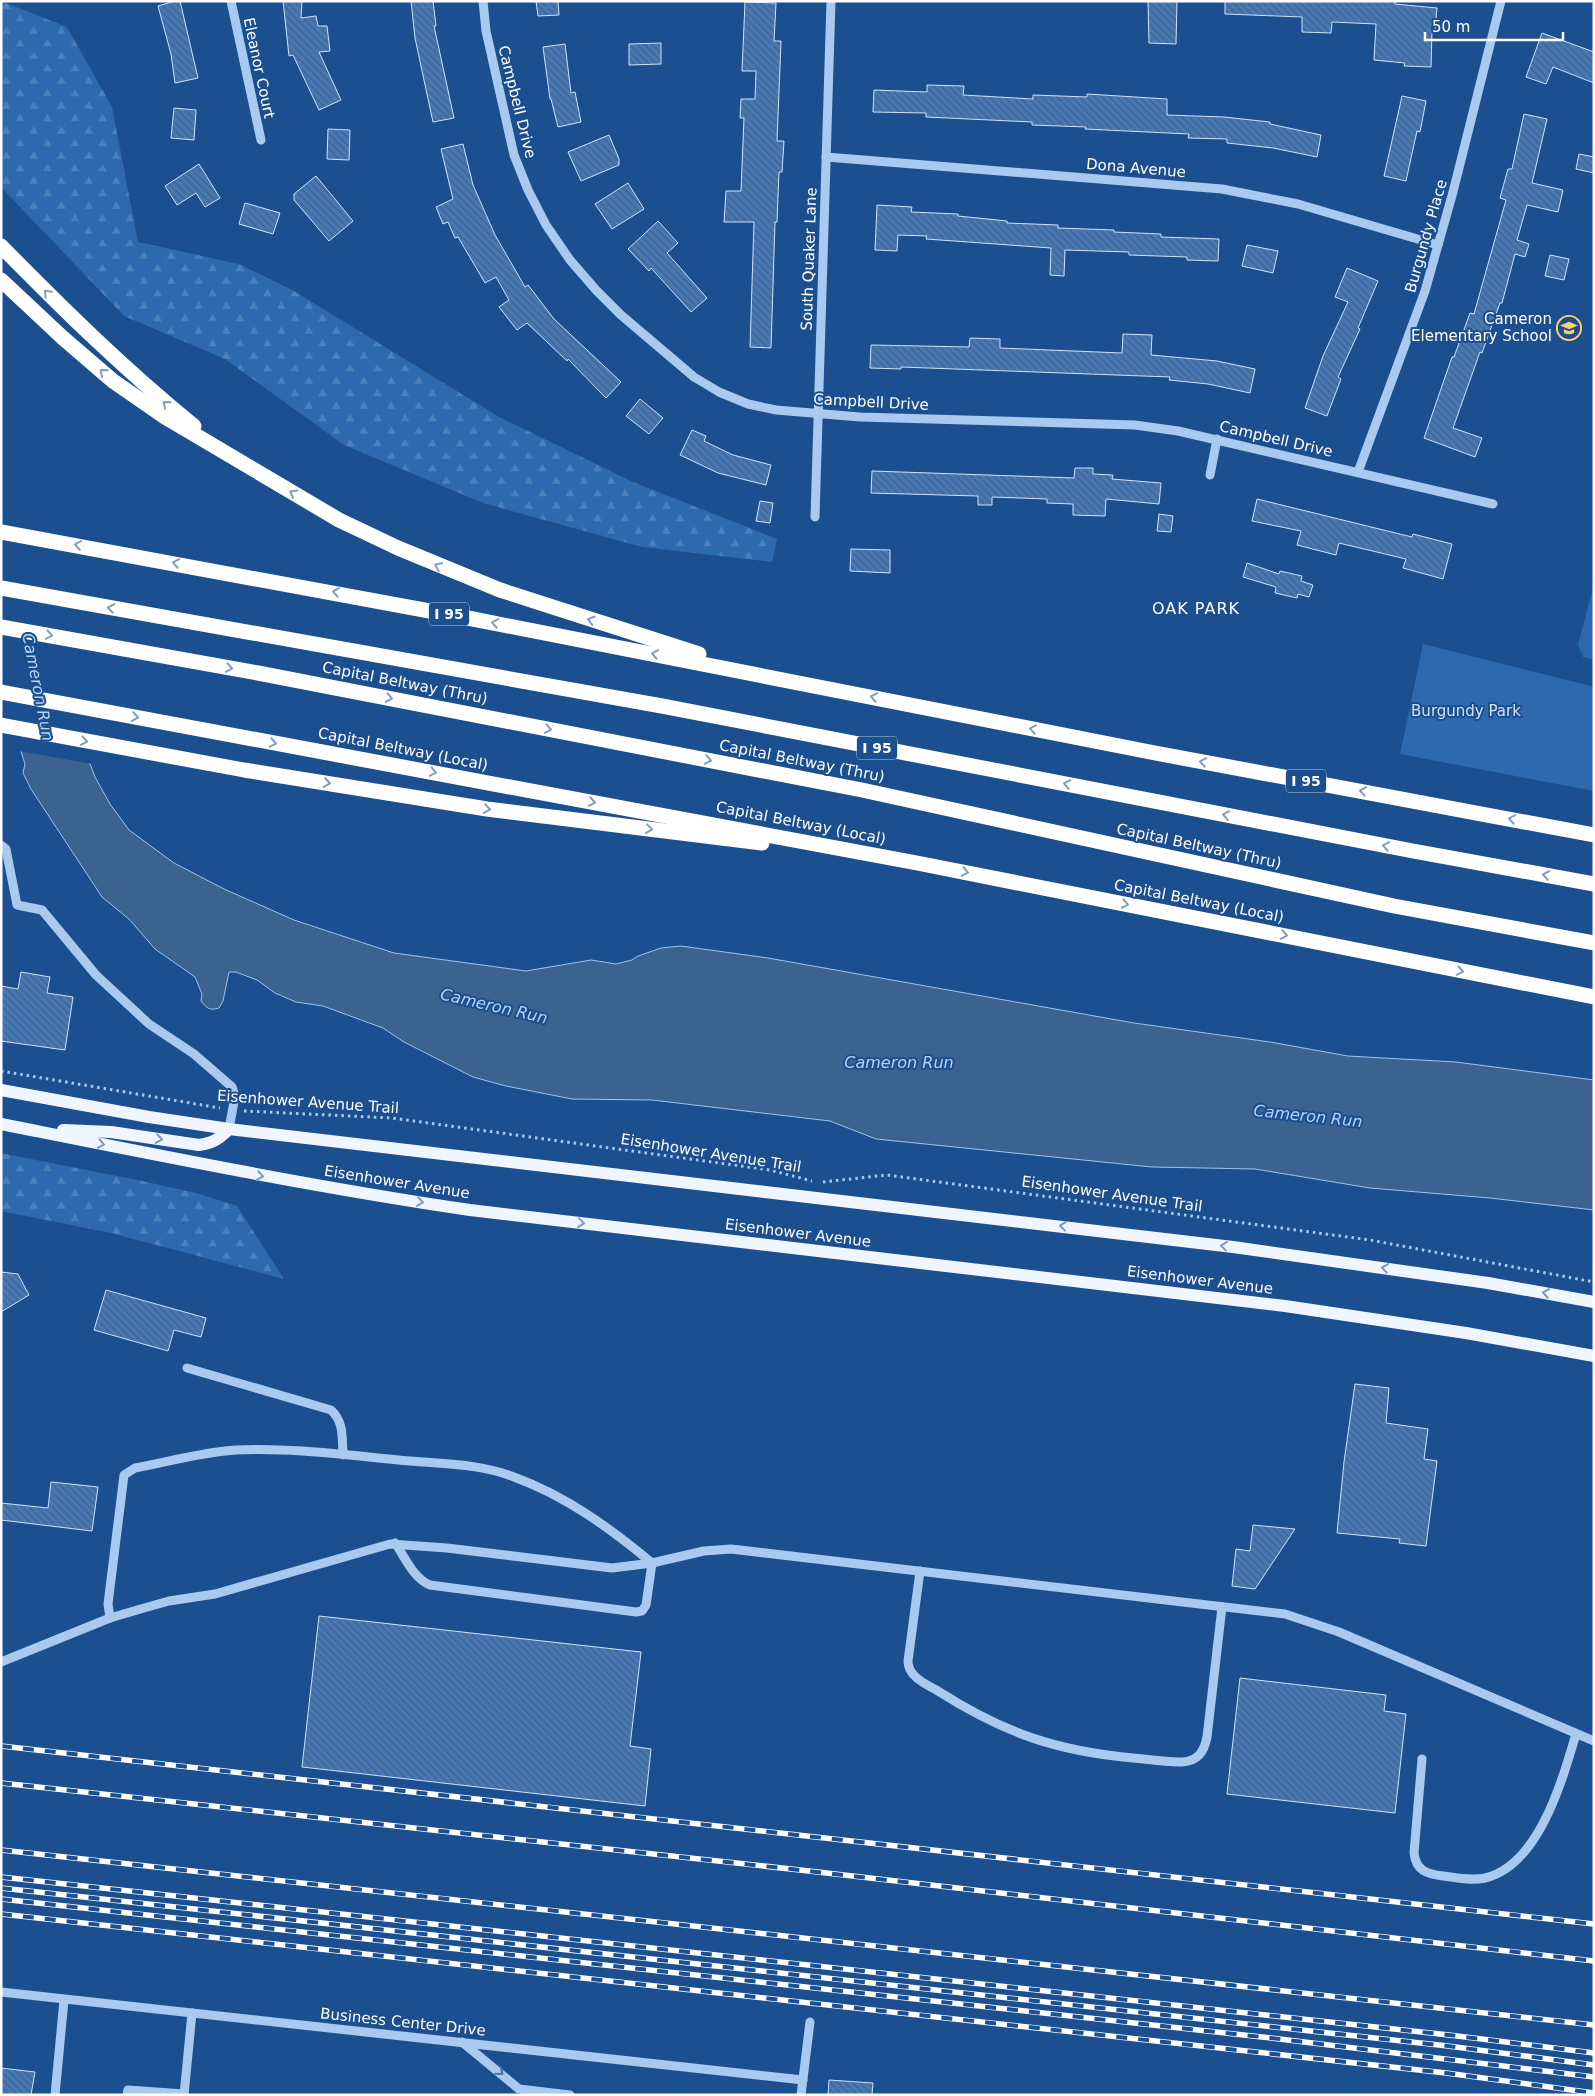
<svg xmlns="http://www.w3.org/2000/svg" width="1595" height="2096" font-family="'DejaVu Sans',sans-serif">
	<defs>
		<pattern id="forest-firs" width="22" height="20" patternUnits="userSpaceOnUse" patternTransform="scale(1.25)"><rect width="22" height="20" fill="#2e69ad"/><path d="M5 1l3.5 6h-7zM16 11l3.5 6h-7z" fill="#4d80b9"/></pattern>
		<pattern id="building-back-hatch" width="6" height="6" patternUnits="userSpaceOnUse" patternTransform="scale(1.25)"><rect width="6" height="6" fill="#4478b7"/><path d="M-1 5l2 2M0 0l6 6M5-1l2 2" fill="none" stroke="#486282"/></pattern>
	</defs>
	<rect width="100%" height="100%" fill="#1b4f8f"/>
	<!-- forest -->
	<g fill="url(#forest-firs)">
		<polygon points="1,1 67,27 112,107 138,242 239,264 294,291 499,417 633,482 777,539 772,562 642,547 483,503 344,445 225,359 124,316 1,187"/>
		<polygon points="1,1153 142,1181 196,1193 237,1206 284,1279 111,1233 1,1211"/>
	</g>
	<!-- green -->
	<g fill="#2e69ad">
		<polygon points="1594,584 1594,660 1583,657 1578,645"/>
		<polygon points="1423,644 1594,687 1594,791 1400,754"/>
	</g>
	<!-- water -->
	<path fill="#3c6290" stroke="#9cc4f0" d="M 1,524 L 95,777 L 110,804 L 129,830 L 174,863 L 224,889 L 294,920 L 394,953 L 526,971 L 591,960 L 616,964 L 632,960 L 638,956 L 661,948 L 681,946 L 768,958 L 1134,1023 L 1270,1042 L 1348,1056 L 1456,1062 L 1594,1080 L 1594,1210 L 1490,1198 L 1370,1188 L 1255,1169 L 1152,1167 L 876,1139 L 830,1121 L 652,1100 L 572,1099 L 506,1086 L 473,1077 L 404,1042 L 383,1028 L 323,1006 L 296,1002 L 275,993 L 257,980 L 236,972 L 229,972 L 223,1001 L 219,1008 C 209,1011 207,1008 201,1001 L 202,994 L 195,977 L 155,949 L 129,919 L 102,897 L 31,789 L 23,773 L 25,764 L 8,710 L 14,640 Z"/>
	<!-- pier -->
	<polygon fill="#1b4f8f" points="1,522 36,570 53,608 65,641 75,720 93,764 19,751 5,710 8,657 11,640 1,625"/>
	<!-- building -->
	<g fill="url(#building-back-hatch)" stroke="#cfe3fa">
		<polygon points="175,1 180,1 198,78 175,83 171,54 158,6"/>
		<polygon points="283,1 302,1 301,18 316,16 318,26 327,26 330,51 319,52 341,100 319,110 293,55 289,56"/>
		<polygon points="411,1 433,1 436,26 434,26 454,118 433,122 415,38"/>
		<polygon points="536,1 558,1 559,15 538,16"/>
		<polygon points="1148,1 1177,1 1176,44 1149,43"/>
		<polygon points="1225,1 1395,1 1395,4 1437,8 1435,30 1432,30 1431,67 1404,66 1405,63 1374,60 1376,24 1332,22 1331,33 1302,32 1302,17 1225,14"/>
		<polygon points="745,2 776,3 774,41 781,41 777,141 784,141 782,172 779,172 777,222 775,222 771,348 750,347 754,222 724,222 726,191 741,191 744,118 740,118 741,99 755,99 756,71 742,71"/>
		<polygon points="1542,33 1594,52 1594,83 1553,67 1546,84 1526,77"/>
		<polygon points="661,43 661,64 629,65 629,44"/>
		<polygon points="565,44 571,93 575,92 581,122 558,127 551,99 550,99 543,47"/>
		<polygon points="927,85 964,86 963,95 1033,99 1033,95 1087,97 1087,94 1167,99 1167,115 1224,117 1270,122 1270,124 1321,135 1317,157 1273,148 1227,143 1227,139 1188,138 1189,134 1085,129 1086,127 1032,125 1032,122 926,117 926,113 873,112 874,90 927,92"/>
		<polygon points="1402,96 1426,101 1420,132 1417,131 1406,181 1384,176"/>
		<polygon points="174,108 196,110 194,140 171,138"/>
		<polygon points="1524,114 1547,119 1532,183 1563,190 1558,212 1527,205 1517,240 1529,244 1525,257 1515,254 1502,303 1500,303 1482,353 1480,352 1453,428 1482,438 1475,457 1424,438 1452,357 1454,357 1470,313 1474,314 1506,200 1500,198 1508,169 1512,169"/>
		<polygon points="328,129 350,130 349,160 327,159"/>
		<polygon points="609,135 619,159 619,165 581,181 568,152"/>
		<polygon points="463,144 473,185 495,235 525,287 528,285 554,319 621,382 606,398 568,359 567,361 527,323 517,330 499,307 509,300 496,277 485,283 458,237 455,238 448,222 443,224 436,207 453,199 441,149"/>
		<polygon points="1579,154 1594,157 1594,173 1576,169"/>
		<polygon points="199,164 220,198 205,207 196,193 177,205 165,186"/>
		<polygon points="316,176 353,221 329,241 294,200 294,194"/>
		<polygon points="628,183 644,209 612,229 595,204"/>
		<polygon points="245,203 280,213 273,234 239,224"/>
		<polygon points="877,205 912,207 911,212 958,214 958,216 1007,221 1007,223 1058,225 1058,228 1114,230 1114,232 1161,234 1161,237 1219,239 1218,261 1187,260 1187,257 1129,255 1129,252 1065,250 1064,276 1050,275 1051,248 926,239 927,236 898,235 897,251 875,250"/>
		<polygon points="658,221 678,243 667,253 707,298 691,312 651,268 649,271 628,249"/>
		<polygon points="1247,245 1278,251 1273,273 1242,266"/>
		<polygon points="1550,255 1569,259 1564,280 1545,276"/>
		<polygon points="1347,268 1378,281 1358,328 1360,329 1338,377 1341,379 1327,416 1305,408 1323,356 1348,302 1335,297"/>
		<polygon points="1123,334 1152,335 1151,355 1217,361 1255,369 1250,393 1208,384 1169,380 1170,377 901,367 901,369 870,368 871,345 969,347 970,338 1000,339 1000,348 1122,353"/>
		<polygon points="640,399 663,418 649,434 626,416"/>
		<polygon points="692,430 706,436 704,441 733,455 771,465 766,485 718,473 680,455"/>
		<polygon points="1075,468 1093,468 1093,474 1113,475 1112,479 1161,483 1159,504 1106,499 1105,516 1073,515 1073,504 1047,503 1047,499 992,497 992,505 978,505 978,496 871,493 872,471 1074,478"/>
		<polygon points="1257,499 1412,537 1413,534 1452,544 1443,579 1403,568 1406,559 1339,543 1336,555 1297,545 1301,531 1252,521"/>
		<polygon points="760,501 773,503 770,523 756,521"/>
		<polygon points="1159,514 1173,516 1171,532 1157,531"/>
		<polygon points="851,549 890,550 890,573 850,571"/>
		<polygon points="1247,563 1279,574 1280,571 1302,576 1301,581 1313,585 1309,597 1298,594 1297,598 1275,593 1276,587 1243,577"/>
		<polygon points="21,972 50,977 47,993 73,997 65,1050 1,1041 1,986 18,989"/>
		<polygon points="1,1272 18,1274 29,1295 1,1312"/>
		<polygon points="106,1290 206,1318 201,1337 174,1330 168,1351 94,1330"/>
		<polygon points="1355,1384 1389,1388 1386,1423 1428,1429 1424,1459 1437,1461 1426,1546 1399,1543 1400,1539 1337,1533 1344,1462"/>
		<polygon points="51,1482 98,1487 92,1531 1,1520 1,1503 48,1508"/>
		<polygon points="1253,1525 1295,1529 1255,1589 1232,1586 1236,1549 1250,1551"/>
		<polygon points="319,1616 641,1652 630,1746 651,1749 645,1806 302,1767"/>
		<polygon points="1240,1678 1386,1695 1384,1711 1406,1714 1395,1813 1227,1794"/>
		<polygon points="1,2068 35,2072 31,2095 1,2095"/>
		<polygon points="829,2080 873,2083 872,2095 828,2095"/>
	</g>
	<g fill="none" stroke-linecap="round" stroke-linejoin="round">
		<!-- path -->
		<g stroke="#a9c9ee" stroke-width="3" stroke-dasharray="2.5 4" stroke-linecap="butt">
			<polyline points="1,1071 220,1108"/>
			<polyline points="244,1111 392,1118 770,1170 812,1181"/>
			<polyline points="823,1182 887,1175 1370,1240 1594,1282"/>
		</g>
		<!-- minor -->
		<g stroke="#a9c9ee" stroke-width="9">
			<polyline points="231,1 261,140"/>
			<polyline points="483,1 486,31 514,155 528,190 546,225 570,260 596,290 621,315 694,377 719,392 748,404 776,410 860,417 1135,425 1178,431 1493,504"/>
			<polyline points="826,157 1222,189 1298,204 1438,245"/>
			<polyline points="1358,472 1425,291 1453,192 1501,1"/>
			<polyline points="1210,475 1217,439"/>
			<polyline points="815,517 831,1"/>
			<polyline points="1,845 6,849 17,905 42,910 96,975 149,1024 194,1054 232,1087 235,1096 229,1129"/>
			<path d="M 187,1368 L 331,1410 C 344,1422 342,1437 343,1455"/>
			<path d="M 920,1571 L 908,1661 C 908,1677 926,1684 938,1691 C 1004,1733 1056,1751 1133,1758 C 1150,1760 1166,1762 1182,1762 C 1198,1761 1204,1752 1207,1737 L 1222,1607"/>
			<path d="M 110,1618 L 108,1604 L 124,1475 L 135,1468 C 168,1462 202,1452 236,1450 C 291,1447 354,1456 410,1461 C 444,1464 482,1464 514,1477 C 566,1496 610,1528 652,1563 L 646,1605 L 642,1611 L 636,1612 L 430,1585 C 413,1578 405,1557 395,1543"/>
			<polyline points="1,1662 110,1618 144,1608 169,1601 215,1594 390,1544 447,1548 612,1568 652,1563 704,1551 731,1549 1285,1614 1339,1632 1594,1741"/>
			<path d="M 1422,1759 L 1414,1853 C 1416,1871 1427,1874 1443,1876 C 1457,1878 1472,1881 1485,1878 C 1539,1865 1562,1781 1576,1734"/>
			<polyline points="1,1992 803,2080"/>
			<polyline points="462,2042 519,2089 570,2095"/>
			<polyline points="55,2095 64,2000"/>
			<polyline points="127,2095 128,2090 184,2094"/>
			<polyline points="184,2095 192,2013"/>
			<polyline points="801,2095 810,2022"/>
		</g>
		<!-- major -->
		<g stroke="#f0f6ff" stroke-width="12">
			<polyline points="1,1090 149,1117 229,1129 1233,1247 1488,1283 1594,1302"/>
			<path d="M 1,1124 C 157,1155 313,1187 470,1210 L 1285,1306 L 1466,1333 L 1594,1356"/>
			<path d="M 63,1130 L 111,1132 L 199,1145 C 213,1143 219,1139 229,1129"/>
		</g>
		<!-- highway -->
		<g stroke="#fff" stroke-width="15">
			<path d="M 1,246 C 63,309 125,370 194,426"/>
			<polyline points="1,280 63,338 113,381 165,417 339,520 398,548 500,590 699,654"/>
			<polyline points="1,532 473,619 1150,752 1594,835"/>
			<polyline points="1,588 662,706 1413,851 1594,884"/>
			<polyline points="1,627 258,673 862,790 1394,906 1594,943"/>
			<polyline points="1,692 917,863 1594,997"/>
			<polyline points="1,725 244,770 487,809 762,843"/>
		</g>
		<defs>
			<g id="rail">
				<polyline points="1,1746 1594,1924"/>
				<polyline points="1,1783 809,1871 1594,1961"/>
				<polyline points="1,1850 1594,2025"/>
				<polyline points="1,1877 1449,2035 1594,2053"/>
				<polyline points="1,1888 1448,2046 1594,2065"/>
				<polyline points="1,1899 1271,2038 1594,2077"/>
				<polyline points="1,1914 1446,2073 1594,2093"/>
			</g>
		</defs>
		<!-- rail casing -->
		<use href="#rail" stroke="#fff" stroke-width="5.5"/>
		<!-- rail -->
		<use href="#rail" stroke="#1b4f8f" stroke-width="4" stroke-dasharray="11" stroke-linecap="butt"/>
	</g>
	<!-- one-way arrows -->
	<defs><path id="oneway-chevron" d="M-2-3.5L2.5 0L-2 3.5" fill="none" stroke-width="1.6" stroke-linecap="round" stroke-linejoin="round" transform="scale(1.25)"/></defs>
	<g stroke="#829ec1">
		<use href="#oneway-chevron" transform="translate(47 293) rotate(-135)"/>
		<use href="#oneway-chevron" transform="translate(103 372) rotate(-139)"/>
		<use href="#oneway-chevron" transform="translate(166 404) rotate(-141)"/>
		<use href="#oneway-chevron" transform="translate(293 493) rotate(-149)"/>
		<use href="#oneway-chevron" transform="translate(78 545) rotate(-170)"/>
		<use href="#oneway-chevron" transform="translate(176 563) rotate(-169)"/>
		<use href="#oneway-chevron" transform="translate(438 566) rotate(-157)"/>
		<use href="#oneway-chevron" transform="translate(336 592) rotate(-169)"/>
		<use href="#oneway-chevron" transform="translate(111 608) rotate(-170)"/>
		<use href="#oneway-chevron" transform="translate(591 620) rotate(-163)"/>
		<use href="#oneway-chevron" transform="translate(495 623) rotate(-169)"/>
		<use href="#oneway-chevron" transform="translate(49 635) rotate(10)"/>
		<use href="#oneway-chevron" transform="translate(655 654) rotate(-169)"/>
		<use href="#oneway-chevron" transform="translate(229 668) rotate(10)"/>
		<use href="#oneway-chevron" transform="translate(874 697) rotate(-169)"/>
		<use href="#oneway-chevron" transform="translate(389 698) rotate(11)"/>
		<use href="#oneway-chevron" transform="translate(135 717) rotate(10)"/>
		<use href="#oneway-chevron" transform="translate(548 729) rotate(11)"/>
		<use href="#oneway-chevron" transform="translate(1033 729) rotate(-169)"/>
		<use href="#oneway-chevron" transform="translate(84 741) rotate(10)"/>
		<use href="#oneway-chevron" transform="translate(273 743) rotate(11)"/>
		<use href="#oneway-chevron" transform="translate(708 760) rotate(11)"/>
		<use href="#oneway-chevron" transform="translate(1203 762) rotate(-170)"/>
		<use href="#oneway-chevron" transform="translate(433 772) rotate(11)"/>
		<use href="#oneway-chevron" transform="translate(327 783) rotate(9)"/>
		<use href="#oneway-chevron" transform="translate(1067 784) rotate(-169)"/>
		<use href="#oneway-chevron" transform="translate(1363 791) rotate(-170)"/>
		<use href="#oneway-chevron" transform="translate(592 802) rotate(11)"/>
		<use href="#oneway-chevron" transform="translate(487 809) rotate(8)"/>
		<use href="#oneway-chevron" transform="translate(1226 815) rotate(-169)"/>
		<use href="#oneway-chevron" transform="translate(1512 819) rotate(-169)"/>
		<use href="#oneway-chevron" transform="translate(649 829) rotate(7)"/>
		<use href="#oneway-chevron" transform="translate(1386 846) rotate(-169)"/>
		<use href="#oneway-chevron" transform="translate(965 872) rotate(11)"/>
		<use href="#oneway-chevron" transform="translate(1546 875) rotate(-170)"/>
		<use href="#oneway-chevron" transform="translate(1125 904) rotate(11)"/>
		<use href="#oneway-chevron" transform="translate(1284 935) rotate(11)"/>
		<use href="#oneway-chevron" transform="translate(1460 971) rotate(11)"/>
	</g>
	<g stroke="#7b9ac1">
		<use href="#oneway-chevron" transform="translate(159 1139) rotate(8)"/>
		<use href="#oneway-chevron" transform="translate(101 1144) rotate(11)"/>
		<use href="#oneway-chevron" transform="translate(260 1176) rotate(10)"/>
		<use href="#oneway-chevron" transform="translate(420 1202) rotate(8)"/>
		<use href="#oneway-chevron" transform="translate(581 1223) rotate(7)"/>
		<use href="#oneway-chevron" transform="translate(1063 1226) rotate(-173)"/>
		<use href="#oneway-chevron" transform="translate(1224 1246) rotate(-173)"/>
		<use href="#oneway-chevron" transform="translate(1385 1268) rotate(-172)"/>
		<use href="#oneway-chevron" transform="translate(1546 1293) rotate(-170)"/>
	</g>
	<use stroke="#4674ac" href="#oneway-chevron" transform="translate(500 2072) rotate(40)"/>
	<!-- icons -->
	<defs>
		<symbol id="school-ring" viewBox="-11 -11 22 22"><circle r="9.5" fill="#1b4f8f" stroke="#ffd166" stroke-width="1.5"/><path d="M0-5L7-2L0 1L-7-2ZM-4 1L0 2.5L4 1V4Q0 6-4 4Z" fill="#ffd166"/></symbol>
	</defs>
	<g fill-rule="evenodd">
		<use href="#school-ring" x="1555" y="314" width="28" height="28"/>
	</g>
	<g text-anchor="middle" dominant-baseline="central" stroke-width="4" stroke-linejoin="round" paint-order="stroke">
		<!-- shield labels -->
		<g fill="#1b4f8f" stroke="#bbcadd" stroke-width="1">
			<rect x="429" y="602.5" width="40" height="23" rx="4"/>
			<rect x="857" y="736.5" width="40" height="23" rx="4"/>
			<rect x="1286" y="769.5" width="40" height="23" rx="4"/>
		</g>
		<g font-size="14" font-weight="bold" fill="#fff">
			<text x="449" y="614">I 95</text>
			<text x="877" y="748">I 95</text>
			<text x="1306" y="781">I 95</text>
		</g>
		<!-- street labels -->
		<g font-size="15" fill="#fff" stroke="#1b4f8f">
			<text transform="translate(259 68) rotate(78)">Eleanor Court</text>
			<text transform="translate(517 102) rotate(76)">Campbell Drive</text>
			<text transform="translate(1136 168) rotate(5)">Dona Avenue</text>
			<text transform="translate(1426 236) rotate(-74)">Burgundy Place</text>
			<text transform="translate(809 259) rotate(-88)">South Quaker Lane</text>
			<text transform="translate(871 402) rotate(3)">Campbell Drive</text>
			<text transform="translate(1276 439) rotate(13)">Campbell Drive</text>
			<text transform="translate(405 683) rotate(11)">Capital Beltway (Thru)</text>
			<text transform="translate(403 749) rotate(11)">Capital Beltway (Local)</text>
			<text transform="translate(802 761) rotate(11)">Capital Beltway (Thru)</text>
			<text transform="translate(801 823) rotate(11)">Capital Beltway (Local)</text>
			<text transform="translate(1199 846) rotate(12)">Capital Beltway (Thru)</text>
			<text transform="translate(1199 901) rotate(11)">Capital Beltway (Local)</text>
			<text transform="translate(308 1102) rotate(4)">Eisenhower Avenue Trail</text>
			<text transform="translate(711 1153) rotate(9)">Eisenhower Avenue Trail</text>
			<text transform="translate(397 1182) rotate(9)">Eisenhower Avenue</text>
			<text transform="translate(1112 1194) rotate(8)">Eisenhower Avenue Trail</text>
			<text transform="translate(798 1233) rotate(7)">Eisenhower Avenue</text>
			<text transform="translate(1200 1280) rotate(7)">Eisenhower Avenue</text>
			<text transform="translate(403 2022) rotate(6)">Business Center Drive</text>
		</g>
		<!-- poi labels -->
		<g font-size="15" fill="#fff" stroke="#1b4f8f" text-anchor="end">
			<text x="1552" y="319">Cameron<tspan x="1552" dy="17">Elementary School</tspan></text>
		</g>
		<!-- park labels -->
		<g font-size="15" fill="#cfe3fa" stroke="#1b4f8f">
			<text x="1466" y="711">Burgundy Park</text>
		</g>
		<!-- neighbourhood labels -->
		<g font-size="16" letter-spacing="1" fill="#fff" stroke="#1b4f8f">
			<text x="1196" y="608">OAK PARK</text>
		</g>
		<!-- water labels -->
		<g font-size="16" font-style="italic" fill="#b5d3f5" stroke="#1b4f8f">
			<text transform="translate(38 687) rotate(79)">Cameron Run</text>
			<text transform="translate(494 1006) rotate(13)">Cameron Run</text>
			<text x="899" y="1062">Cameron Run</text>
			<text transform="translate(1308 1116) rotate(6)">Cameron Run</text>
		</g>
	</g>
	<!-- border -->
	<rect width="1595" height="2096" fill="none" stroke="#ffffff" stroke-width="5"/>
	<!-- scale -->
	<path d="M1425 32v8h138v-8" fill="none" stroke="#ffffff" stroke-width="2.5"/>
	<text x="1432" y="32" font-size="15" fill="#ffffff" stroke="#1b4f8f" stroke-width="4" paint-order="stroke">50 m</text>
</svg>
